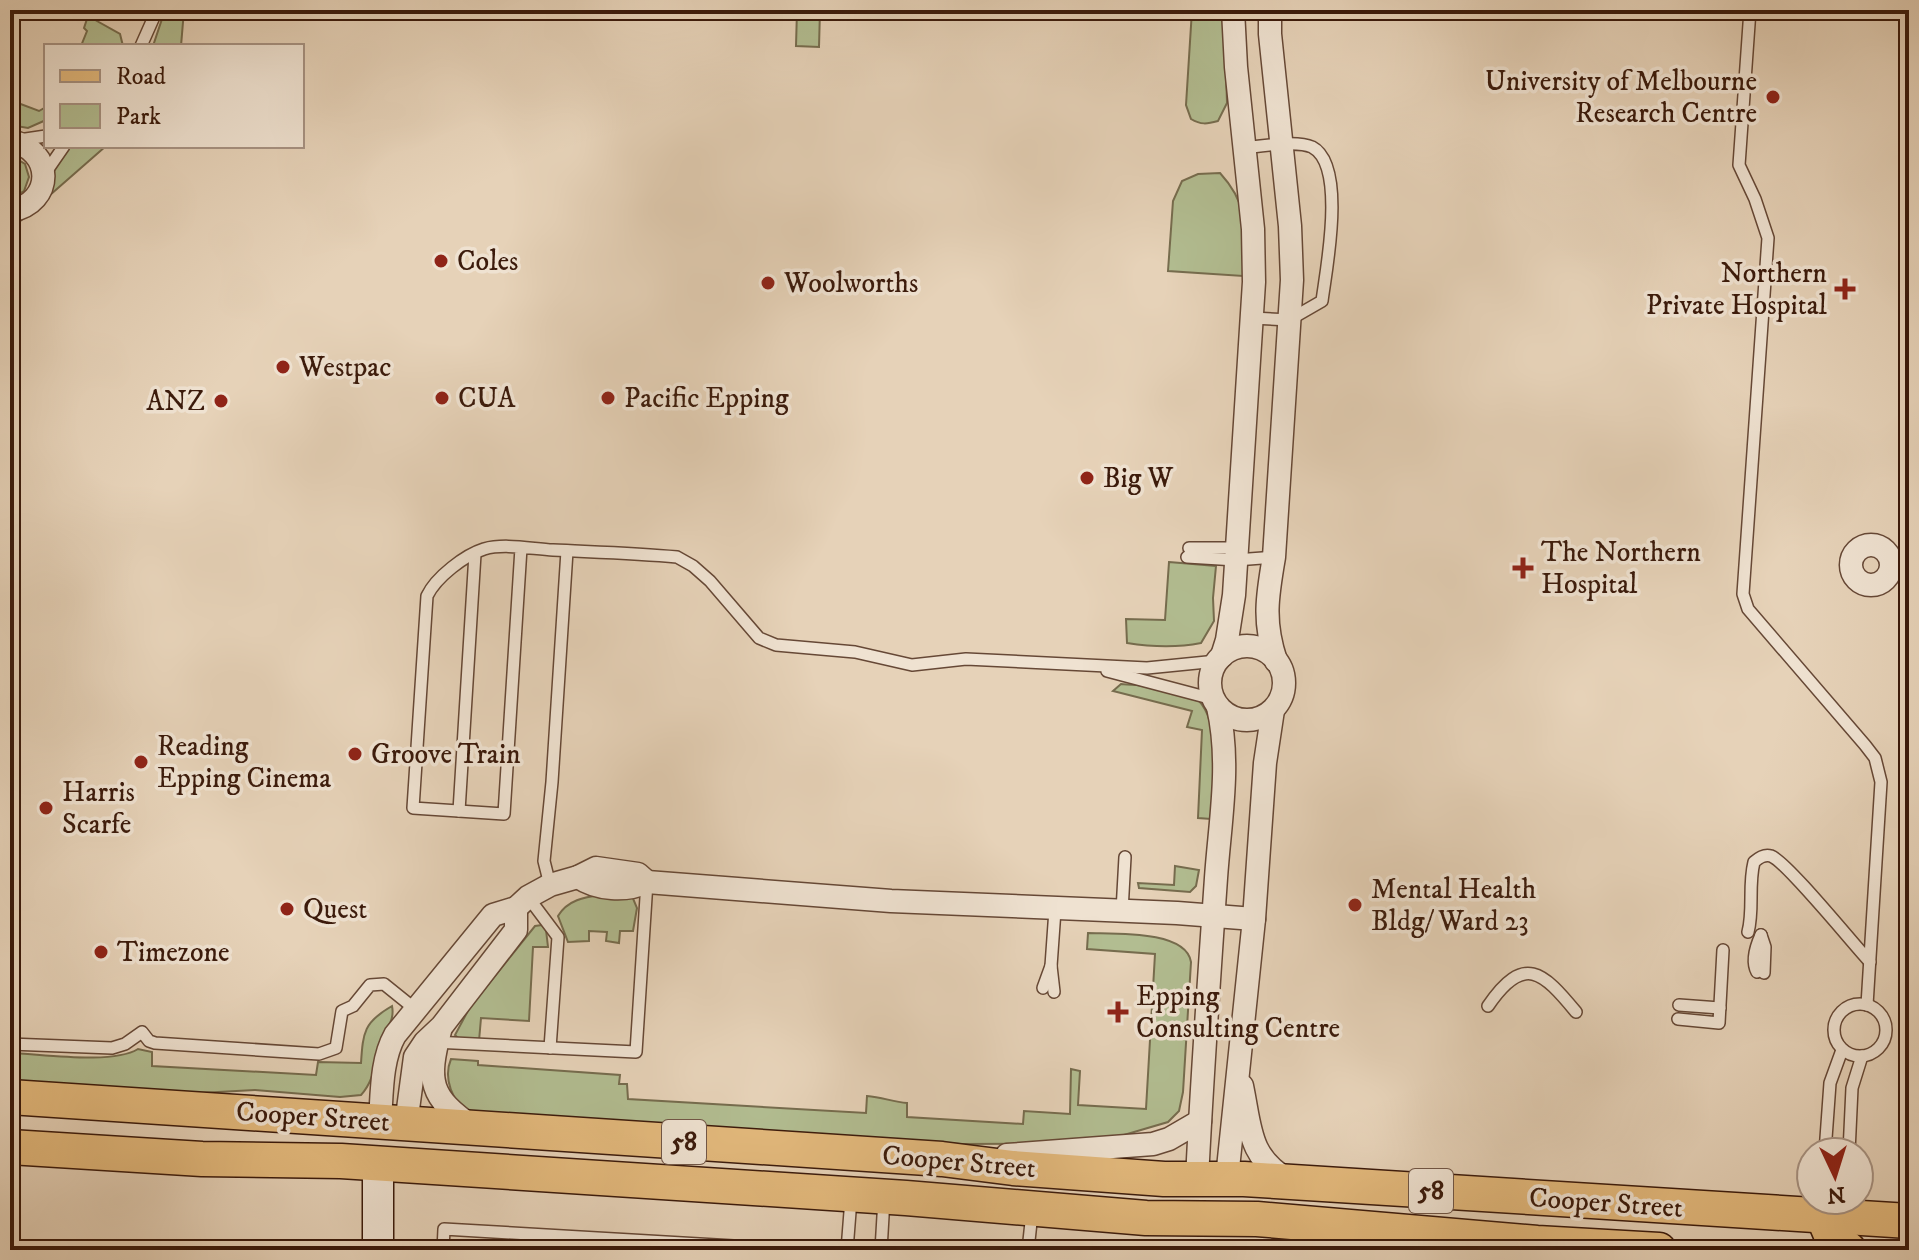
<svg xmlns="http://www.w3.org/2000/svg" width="1919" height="1260" font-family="'IM FELL DW Pica',serif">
	<rect width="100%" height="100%" fill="#e6d2b8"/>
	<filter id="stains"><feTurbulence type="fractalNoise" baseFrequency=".0025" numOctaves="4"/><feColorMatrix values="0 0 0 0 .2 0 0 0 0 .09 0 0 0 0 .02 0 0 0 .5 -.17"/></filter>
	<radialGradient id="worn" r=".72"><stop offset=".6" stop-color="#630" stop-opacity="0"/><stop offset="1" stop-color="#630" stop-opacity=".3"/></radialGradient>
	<!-- green -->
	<g fill="#b2bd91" stroke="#766c4e" stroke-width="2">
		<polygon points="165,10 184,10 181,46 153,46"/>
		<polygon points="797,10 820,10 819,47 796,46"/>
		<path d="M 1192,10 L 1224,10 L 1227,103 L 1218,121 C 1207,124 1201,125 1191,119 L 1186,105 Z"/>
		<polygon points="88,16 120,34 123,46 81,46 87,31 84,28"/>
		<polygon points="10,100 39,111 46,107 46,120 28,128 10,125"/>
		<polygon points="71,146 106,146 10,230 10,221 53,164"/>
		<polygon points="10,155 25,164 29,177 24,191 10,199"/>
		<path d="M 1220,173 C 1252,208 1244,233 1243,276 L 1168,271 L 1173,201 L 1182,181 L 1198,174 Z"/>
		<path d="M 1169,562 L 1216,566 L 1213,598 L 1214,621 L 1201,643 C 1176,648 1152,647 1127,643 L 1126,619 L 1165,620 Z"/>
		<path d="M 1121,684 C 1138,686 1182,685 1195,697 C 1224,721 1212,785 1211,819 L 1198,818 L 1202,730 L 1187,727 L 1192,711 L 1113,691 Z"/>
		<polygon points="1175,866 1199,870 1196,886 1190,892 1139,888 1138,883 1174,885"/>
		<path d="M 605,894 L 632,896 L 637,908 L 633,931 L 620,931 L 619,943 L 606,941 L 607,932 L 589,931 L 589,941 L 568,942 L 558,916 C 568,899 586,897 605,894 Z"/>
		<polygon points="542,925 546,930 548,947 533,947 529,1021 481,1018 479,1041 459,1039 455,1035 470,1007 535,926"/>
		<path d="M 1088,933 C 1114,934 1186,930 1191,962 L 1183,1092 L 1179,1111 L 1168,1122 L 1117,1137 L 1117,1143 L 960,1144 L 470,1113 C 452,1103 443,1078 451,1059 L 478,1061 L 478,1065 L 620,1075 L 619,1084 L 627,1084 L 628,1099 L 866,1113 L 867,1096 C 882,1097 893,1102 907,1103 L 907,1117 L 1023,1124 L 1024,1111 L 1070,1114 L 1071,1069 L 1080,1071 L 1078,1105 L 1146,1109 L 1155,954 L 1087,949 Z"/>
		<path d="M 392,1006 C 395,1021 386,1028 381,1041 C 374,1061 376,1078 361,1095 L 340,1097 L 255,1090 L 181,1094 L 10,1083 L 10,1053 C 42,1054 112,1065 138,1049 L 152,1052 L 152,1066 L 316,1075 L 318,1062 L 361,1063 C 363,1032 364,1022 392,1006 Z"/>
	</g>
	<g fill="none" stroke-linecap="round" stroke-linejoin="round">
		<defs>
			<g id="lane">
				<polyline points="1750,10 1739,165 1755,199 1768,238 1743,594 1748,609 1865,745 1875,758 1881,782 1867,1005"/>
				<polyline points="141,46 157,10"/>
				<polyline points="19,140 46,136"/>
				<path d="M 1244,148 C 1261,146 1297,140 1312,147 C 1347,165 1326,270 1322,301 L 1289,320 L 1252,318"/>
				<polyline points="44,175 64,146"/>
				<path d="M 521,548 L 504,814 L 413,808 L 427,596 C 436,577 465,555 484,549 C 505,543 532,549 553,550 C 594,552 636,553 677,557 L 693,566 L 710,581 L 759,638 L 776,645 L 855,652 L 912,665 L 966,659 L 1147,668 L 1217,661"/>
				<polyline points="1189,548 1238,548"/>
				<polyline points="1187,557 1236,560 1274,557"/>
				<polyline points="1107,671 1213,699"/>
				<polyline points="459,811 475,554"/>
				<polyline points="550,885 544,861 552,782 567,551"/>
				<polyline points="528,897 558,937 550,1048"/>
				<polyline points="1122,911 1125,857"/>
				<path d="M 1748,932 C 1754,909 1748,886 1754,862 C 1759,858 1764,854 1771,856 C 1786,861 1854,945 1870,962"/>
				<polyline points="1761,935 1765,947 1764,973"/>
				<path d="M 1757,972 C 1751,961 1756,946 1761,935"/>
				<polyline points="1043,988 1051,966"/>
				<polyline points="1054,992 1051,966 1055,910"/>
				<circle cx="1860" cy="1030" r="26"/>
				<polyline points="1679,1005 1720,1008"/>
				<path d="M 1488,1006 C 1524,953 1543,972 1576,1012"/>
				<polyline points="1678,1019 1719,1023 1723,950"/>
				<polyline points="434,1042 636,1052 647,882"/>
				<polyline points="10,1044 112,1048 125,1044 142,1032 149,1041 155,1043 319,1054 336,1048 342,1011 353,1006 370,985 384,984 415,1009"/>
				<polyline points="1825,1152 1830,1083 1842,1050"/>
				<polyline points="1849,1152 1852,1088 1862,1056"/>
				<polyline points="443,1250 444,1229 801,1250"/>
				<polyline points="847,1250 851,1199"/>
				<polyline points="881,1250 884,1199"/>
				<polyline points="1028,1250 1032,1213"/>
			</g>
			<g id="street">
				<path d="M 1270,10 L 1270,34 L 1290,226 L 1292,280 L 1274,557 C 1267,597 1263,622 1276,661"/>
				<path d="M 10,141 C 54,149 55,203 10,211"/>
				<circle cx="1871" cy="565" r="20"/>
				<circle cx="1247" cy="683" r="37"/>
				<polyline points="1222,656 1227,640 1234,595 1254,282 1253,229 1236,67 1233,10"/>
				<path d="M 578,877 C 597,890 626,892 647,882 L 891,901 L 1177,913 L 1254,919"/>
				<path d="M 440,1031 C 427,1081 429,1097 473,1127"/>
				<path d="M 1242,1086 C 1251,1129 1248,1156 1288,1180"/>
				<path d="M 380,1121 C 382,1093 381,1060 395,1035 L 493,915 L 516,908 L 528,897 L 550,885 L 578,877 L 596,868 L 638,874 L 647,882"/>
				<polyline points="406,1124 415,1057 425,1042 442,1026 516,930 516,908"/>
				<polyline points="1007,1155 1153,1144 1169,1139 1200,1121"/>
				<polyline points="1227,1178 1254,919 1265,763 1273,710"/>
				<path d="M 1197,1179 C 1202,1078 1209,978 1216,878 C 1220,820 1231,764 1218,707"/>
			</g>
			<polyline id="secondary" points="378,1250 378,1163"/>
			<g id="primary">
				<polyline points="10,1097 942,1159 1013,1168 1164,1179 1244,1179 1909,1221"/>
				<polyline points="10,1147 202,1159 341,1161 906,1198 1146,1218 1257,1219 1537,1243 1659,1250"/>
				<polyline points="1823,1216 1831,1235 1849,1250"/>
			</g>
		</defs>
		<!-- lane casing -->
		<use href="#lane" stroke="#664836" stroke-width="14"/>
		<!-- street casing -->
		<use href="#street" stroke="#664836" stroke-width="25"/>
		<!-- secondary casing -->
		<use href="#secondary" stroke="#3b1a0b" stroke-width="33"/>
		<!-- primary casing -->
		<use href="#primary" stroke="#3b1a0b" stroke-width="37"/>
		<!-- lane -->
		<use href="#lane" stroke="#efe2d1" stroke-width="11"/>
		<!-- street -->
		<use href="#street" stroke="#efe2d1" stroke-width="22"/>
		<!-- secondary -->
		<use href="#secondary" stroke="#efe2d1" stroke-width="30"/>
		<!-- primary -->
		<use href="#primary" stroke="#e3b97c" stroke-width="34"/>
	</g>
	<!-- markers -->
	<g fill="#8f2418" stroke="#efe2d1" stroke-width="3">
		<circle cx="1773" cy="97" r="8"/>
		<circle cx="441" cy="261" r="8"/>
		<circle cx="768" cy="283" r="8"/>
		<path d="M1841 277h8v8h8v8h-8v8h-8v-8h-8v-8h8z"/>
		<circle cx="283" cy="367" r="8"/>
		<circle cx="442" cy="398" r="8"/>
		<circle cx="608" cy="398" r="8"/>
		<circle cx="221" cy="401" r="8"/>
		<circle cx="1087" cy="478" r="8"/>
		<path d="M1519 556h8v8h8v8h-8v8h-8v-8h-8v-8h8z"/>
		<circle cx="355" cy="754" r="8"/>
		<circle cx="141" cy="762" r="8"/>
		<circle cx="46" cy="808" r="8"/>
		<circle cx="1355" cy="905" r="8"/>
		<circle cx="287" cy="909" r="8"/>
		<circle cx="101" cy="952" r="8"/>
		<path d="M1114 1000h8v8h8v8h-8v8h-8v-8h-8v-8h8z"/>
	</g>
	<g text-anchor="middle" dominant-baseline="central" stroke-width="7" stroke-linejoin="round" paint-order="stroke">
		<!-- shield labels -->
		<g fill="#efe2d1" stroke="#715646" stroke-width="2">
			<rect x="662" y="1120" width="44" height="44" rx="6"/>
			<rect x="1409" y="1169" width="44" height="44" rx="6"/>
		</g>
		<g font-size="26" font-weight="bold" fill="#3b1a0b">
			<text x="684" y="1142">58</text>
			<text x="1431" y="1191">58</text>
		</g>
		<!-- poi labels -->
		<g font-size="28" fill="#3b1a0b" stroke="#efe2d1" text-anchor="start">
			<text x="1757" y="81" text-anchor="end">University of Melbourne<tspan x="1757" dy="32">Research Centre</tspan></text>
			<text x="457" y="261">Coles</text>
			<text x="1827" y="273" text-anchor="end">Northern<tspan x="1827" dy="32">Private Hospital</tspan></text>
			<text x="784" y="283">Woolworths</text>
			<text x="299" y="367">Westpac</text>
			<text x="458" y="398">CUA</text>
			<text x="624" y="398">Pacific Epping</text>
			<text x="205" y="401" text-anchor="end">ANZ</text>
			<text x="1103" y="478">Big W</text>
			<text x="1541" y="552">The Northern<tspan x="1541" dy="32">Hospital</tspan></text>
			<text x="157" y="746">Reading<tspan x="157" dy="32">Epping Cinema</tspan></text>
			<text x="371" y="754">Groove Train</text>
			<text x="62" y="792">Harris<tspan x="62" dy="32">Scarfe</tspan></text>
			<text x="1371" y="889">Mental Health<tspan x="1371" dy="32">Bldg/ Ward 23</tspan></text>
			<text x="303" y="909">Quest</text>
			<text x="117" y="952">Timezone</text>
			<text x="1136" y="996">Epping<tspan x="1136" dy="32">Consulting Centre</tspan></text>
		</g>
		<!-- street labels -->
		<g font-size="28" fill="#3b1a0b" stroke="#efe2d1">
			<text transform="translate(313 1117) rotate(4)">Cooper Street</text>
			<text transform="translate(959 1162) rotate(5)">Cooper Street</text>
			<text transform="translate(1606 1203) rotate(4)">Cooper Street</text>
		</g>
	</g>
	<!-- margin -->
	<rect width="1919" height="1260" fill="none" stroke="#e6d2b8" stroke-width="40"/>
	<rect x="12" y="12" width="1895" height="1236" fill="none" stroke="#3b1a0b" stroke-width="4"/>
	<rect x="20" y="20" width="1879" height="1220" fill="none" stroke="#3b1a0b" stroke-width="2"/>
	<!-- legend -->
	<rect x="44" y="44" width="260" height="104" fill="#efe2d1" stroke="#a79282" stroke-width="2"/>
	<rect x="60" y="70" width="40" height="12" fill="#e3b97c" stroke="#a79282" stroke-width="2"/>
	<text x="116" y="84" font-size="24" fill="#3b1a0b">Road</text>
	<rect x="60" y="104" width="40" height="24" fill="#b2bd91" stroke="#a79282" stroke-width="2"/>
	<text x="116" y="124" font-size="24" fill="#3b1a0b">Park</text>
	<!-- north arrow -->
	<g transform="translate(1835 1176) rotate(176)"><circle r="38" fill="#efe2d1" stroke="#a79282" stroke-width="2"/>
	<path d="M0-6L14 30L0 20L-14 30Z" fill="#8f2418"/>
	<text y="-12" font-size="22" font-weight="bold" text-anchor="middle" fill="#3b1a0b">N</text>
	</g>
	<rect width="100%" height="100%" filter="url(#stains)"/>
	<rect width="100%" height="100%" fill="url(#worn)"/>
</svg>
